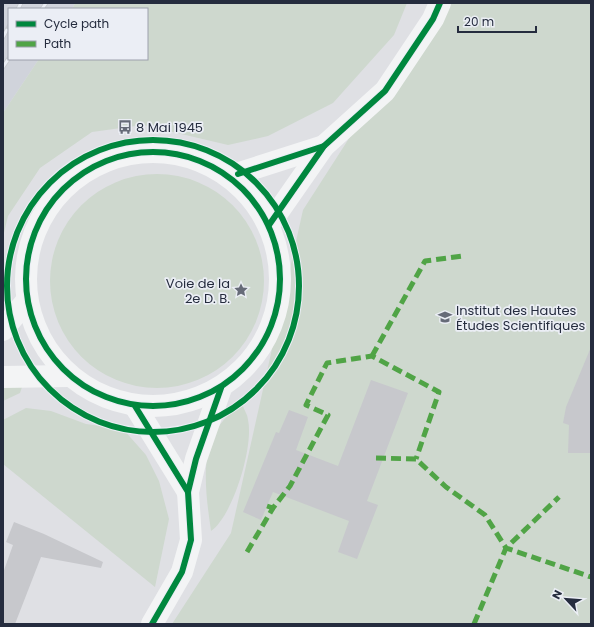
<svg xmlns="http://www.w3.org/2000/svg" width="594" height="627" font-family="Poppins,sans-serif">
	<rect width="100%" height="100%" fill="#dfe0e4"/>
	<!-- built -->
	<polygon fill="#d0d3db" points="3,3 75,3 72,9 9,9 9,59 39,59 3,113"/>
	<!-- green -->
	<g fill="#ced8ce">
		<polygon points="75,3 407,3 394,35 333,103 268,136 228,145 143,125 92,132 40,168 8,216 3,237 3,113 39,59 147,59 147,9 72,9"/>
		<polygon points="436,3 591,3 591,624 172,624 231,533 303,210"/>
		<circle cx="157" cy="281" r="107"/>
		<polygon points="3,385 22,387 20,393 3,401"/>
		<path d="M 243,406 C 244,410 248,415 248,420 C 254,446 233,516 211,531 C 205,488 195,429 243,406 Z"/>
		<polygon points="26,408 51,411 86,424 123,429 146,455 159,481 169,519 155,587 3,464 3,420"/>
	</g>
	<!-- building -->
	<g fill="#c7c8cc">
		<polygon points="591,347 591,453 568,453 569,425 563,423 566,407"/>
		<polygon points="371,380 408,393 367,501 378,505 357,559 338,552 349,521 273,492 261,520 243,512 276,432 279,433 289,410 308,417 296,450 338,466"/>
		<polygon points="14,522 44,534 103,562 101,568 41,557 15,624 3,624 3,573 13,545 6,542"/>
	</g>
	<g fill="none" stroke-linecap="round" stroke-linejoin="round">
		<!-- secondary -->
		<g stroke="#f3f4f5" stroke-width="22">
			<circle cx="153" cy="279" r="127"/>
			<polyline points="230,176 324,146"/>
			<polyline points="269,225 324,146 385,91 433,19 440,3"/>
			<polyline points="3,330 27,300"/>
			<polyline points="3,377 68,376"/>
			<polyline points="135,406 188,492"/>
			<polyline points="152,624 182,572 191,540 188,492 196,459 221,388"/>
		</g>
		<defs>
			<g id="rail">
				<polyline points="18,9 21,3"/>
				<polyline points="42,9 46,3"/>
				<polyline points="3,37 9,26"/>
				<polyline points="3,67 9,58"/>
			</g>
		</defs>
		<!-- rail casing -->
		<use href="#rail" stroke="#c6c8cc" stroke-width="4.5"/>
		<!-- rail -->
		<use href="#rail" stroke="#ebeef5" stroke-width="3" stroke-dasharray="9" stroke-linecap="butt"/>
		<!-- quiet -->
		<g stroke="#50a446" stroke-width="5" stroke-dasharray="10 5" stroke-linecap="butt">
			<polyline points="372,356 425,261 463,256"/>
			<polyline points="376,458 416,459 446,487 485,515 506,548 591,577"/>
			<polyline points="267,506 273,508 290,486 328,415 306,405 327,363 372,356 439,392 416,459"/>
			<polyline points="247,552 273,508"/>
			<polyline points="474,624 506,548 559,497"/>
		</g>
		<defs>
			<g id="cycleway">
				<circle cx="153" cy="286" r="146"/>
				<circle cx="153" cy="279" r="127"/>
				<polyline points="238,174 324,146"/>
				<polyline points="269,225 324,146 385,91 433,19 440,3"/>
				<polyline points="135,406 188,492"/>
				<polyline points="152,624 182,572 191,540 188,492 196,459 221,388"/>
			</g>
		</defs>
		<!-- cycleway casing -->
		<use href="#cycleway" stroke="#ebeef5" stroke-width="8"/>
		<!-- cycleway -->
		<use href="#cycleway" stroke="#00873e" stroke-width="6"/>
	</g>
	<!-- icons -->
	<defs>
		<symbol id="bus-bare" viewBox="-9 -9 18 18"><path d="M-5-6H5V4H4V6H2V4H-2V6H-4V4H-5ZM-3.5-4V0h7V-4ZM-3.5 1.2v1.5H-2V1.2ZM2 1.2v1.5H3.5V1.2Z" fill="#666b78" stroke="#ebeef5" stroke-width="2.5" paint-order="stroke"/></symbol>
		<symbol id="sight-bare" viewBox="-9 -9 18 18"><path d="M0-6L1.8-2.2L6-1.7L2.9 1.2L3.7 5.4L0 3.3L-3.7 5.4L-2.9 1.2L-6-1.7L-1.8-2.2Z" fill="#666b78" stroke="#ebeef5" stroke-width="2.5" paint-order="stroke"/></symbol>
		<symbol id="university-bare" viewBox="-9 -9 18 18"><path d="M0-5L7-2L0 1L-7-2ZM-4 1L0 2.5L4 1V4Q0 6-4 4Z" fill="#666b78" stroke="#ebeef5" stroke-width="2.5" paint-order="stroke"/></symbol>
	</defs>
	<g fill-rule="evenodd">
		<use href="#bus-bare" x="115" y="117" width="20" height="20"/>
		<use href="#sight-bare" x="231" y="280" width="20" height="20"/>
		<use href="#university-bare" x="435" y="307" width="20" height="20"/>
	</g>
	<g text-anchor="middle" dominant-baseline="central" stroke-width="3.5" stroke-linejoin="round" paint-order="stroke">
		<!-- poi labels -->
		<g font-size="13" fill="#252c3e" stroke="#ebeef5" text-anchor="start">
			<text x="136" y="127">8 Mai 1945</text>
			<text x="230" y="283" text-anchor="end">Voie de la<tspan x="230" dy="15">2e D. B.</tspan></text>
			<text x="456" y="310">Institut des Hautes<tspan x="456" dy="15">Études Scientifiques</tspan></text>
		</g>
	</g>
	<!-- border -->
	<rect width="594" height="627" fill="none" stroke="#252c3e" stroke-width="8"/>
	<!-- legend -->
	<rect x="8" y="8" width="140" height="52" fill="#ebeef5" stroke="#9ca0ac"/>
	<rect x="16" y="21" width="20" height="6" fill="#00873e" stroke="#9ca0ac"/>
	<text x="44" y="28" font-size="12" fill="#252c3e">Cycle path</text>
	<rect x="16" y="41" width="20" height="6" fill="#50a446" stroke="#9ca0ac"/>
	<text x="44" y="48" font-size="12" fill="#252c3e">Path</text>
	<!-- north arrow -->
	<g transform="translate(566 599) rotate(296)" stroke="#ebeef5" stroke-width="3" paint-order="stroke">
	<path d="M0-3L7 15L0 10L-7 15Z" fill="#252c3e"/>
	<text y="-6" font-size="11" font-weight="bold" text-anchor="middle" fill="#252c3e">N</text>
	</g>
	<!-- scale -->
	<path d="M458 26v6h78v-6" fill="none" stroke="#252c3e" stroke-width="2"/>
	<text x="464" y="26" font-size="12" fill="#252c3e" stroke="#ebeef5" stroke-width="3" paint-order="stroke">20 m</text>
</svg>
